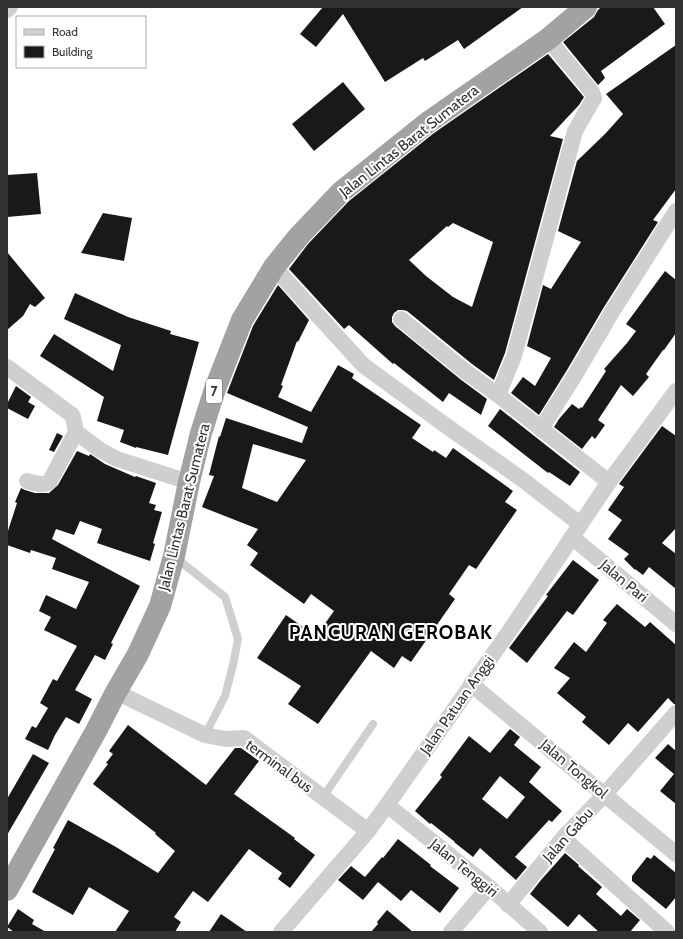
<svg xmlns="http://www.w3.org/2000/svg" width="683" height="939" font-family="Cabin,sans-serif">
	<rect width="100%" height="100%" fill="#fff"/>
	<!-- building -->
	<g fill="#191919" fill-rule="evenodd">
		<polygon points="323,7 523,7 464,49 458,40 425,61 423,58 385,82 343,14 316,47 300,34"/>
		<polygon points="601,7 653,7 665,24 601,71 605,78 598,85 563,42 594,17 598,10"/>
		<polygon points="676,45 676,189 653,220 658,222 604,307 567,370 539,415 511,393 523,377 535,386 551,358 527,346 543,285 551,289 581,242 558,231 577,161 605,134 623,114 606,94"/>
		<path d="M 548,54 L 584,97 L 579,105 L 550,136 L 563,139 L 505,353 L 494,380 L 472,364 L 407,311 L 403,310 L 398,310 L 394,313 L 392,317 L 392,322 L 395,326 L 460,379 L 487,399 L 481,415 L 449,393 L 443,402 L 394,363 L 393,364 L 349,325 L 344,329 L 289,269 L 308,244 L 349,201 L 434,133 ZM 453,223 L 493,242 L 472,307 L 453,297 L 426,276 L 409,260 L 447,226 L 448,227 Z"/>
		<polygon points="343,82 365,109 314,151 292,124"/>
		<polygon points="37,173 41,214 7,217 7,175"/>
		<polygon points="103,213 132,218 124,261 81,253"/>
		<polygon points="7,252 45,298 35,307 30,304 23,316 7,330"/>
		<polygon points="665,271 676,280 676,333 664,350 663,350 646,374 649,377 633,396 621,385 598,420 605,425 595,439 592,436 582,449 554,427 559,419 572,404 579,409 581,407 582,408 606,371 604,369 627,343 636,331 626,324"/>
		<path d="M 278,285 L 309,320 L 298,342 L 297,341 L 281,385 L 283,386 L 278,397 L 311,412 L 338,365 L 354,374 L 352,378 L 421,425 L 412,438 L 433,452 L 434,450 L 446,458 L 453,448 L 513,491 L 505,502 L 517,510 L 476,569 L 469,565 L 449,594 L 455,599 L 411,662 L 402,656 L 394,668 L 371,651 L 318,724 L 288,704 L 301,686 L 257,658 L 286,615 L 316,636 L 334,611 L 311,594 L 304,604 L 250,565 L 258,553 L 247,545 L 258,529 L 202,507 L 214,476 L 209,475 L 219,436 L 220,437 L 226,418 L 302,443 L 308,427 L 227,393 L 253,326 ZM 253,444 L 306,460 L 277,502 L 242,488 Z"/>
		<polygon points="75,293 128,317 171,331 170,334 199,342 168,455 136,447 136,448 120,442 124,430 97,421 104,397 40,356 54,334 113,371 121,345 64,319"/>
		<polygon points="16,386 31,397 28,402 35,406 28,419 7,408 7,404"/>
		<polygon points="500,409 580,472 570,486 549,472 548,473 521,452 488,426"/>
		<polygon points="662,426 676,436 676,528 662,543 676,554 676,589 649,567 643,575 635,569 635,570 624,559 629,554 608,539 622,520 608,510 624,487 619,484"/>
		<polygon points="57,433 63,436 54,452 49,450"/>
		<polygon points="77,451 89,456 90,454 105,464 135,477 136,476 156,483 149,503 156,505 154,510 162,512 153,543 155,544 150,561 97,543 102,529 80,521 74,535 56,529 52,539 140,586 111,643 113,644 105,660 95,655 75,690 92,699 79,724 66,717 55,735 48,750 25,739 32,726 36,728 48,708 40,703 53,679 57,681 77,646 44,630 51,617 39,611 46,595 76,609 89,582 52,569 56,558 31,550 30,553 7,545 7,534 17,503 15,502 21,488 25,490 35,493 49,493 58,485"/>
		<polygon points="573,560 599,580 573,615 567,611 527,663 509,648 548,596 546,595"/>
		<polygon points="617,604 645,627 650,622 676,645 676,704 674,704 668,698 638,732 628,723 609,745 582,722 586,717 557,693 570,678 554,668 574,642 586,652 607,623 603,620"/>
		<polygon points="128,725 206,785 235,748 241,748 259,761 234,794 295,838 294,839 315,855 290,888 278,879 282,873 249,849 208,902 193,891 174,917 181,922 175,932 115,932 129,911 89,887 73,915 32,892 55,849 53,848 68,820 116,847 158,873 175,851 155,834 156,833 93,784 108,764 106,763 113,754 109,751"/>
		<path d="M 510,729 L 520,737 L 514,745 L 541,767 L 529,782 L 562,811 L 552,822 L 549,820 L 515,857 L 527,867 L 516,880 L 480,848 L 473,857 L 454,842 L 455,842 L 431,823 L 430,824 L 415,811 L 442,777 L 440,775 L 469,736 L 490,753 ZM 500,776 L 525,797 L 507,819 L 482,799 Z"/>
		<polygon points="668,744 676,751 676,804 660,791 674,774 655,758"/>
		<polygon points="33,754 49,763 7,835 7,799"/>
		<polygon points="398,839 431,865 430,866 459,888 440,913 411,890 401,901 378,882 363,900 338,880 351,866 365,877 382,857 383,858"/>
		<polygon points="565,853 579,865 578,866 602,887 596,894 621,916 627,909 640,920 630,932 599,932 579,914 568,927 530,894 541,880"/>
		<polygon points="654,855 676,873 676,897 666,909 632,881 632,876 647,857 651,859"/>
		<polygon points="18,909 34,920 32,924 46,932 14,932 7,927"/>
		<polygon points="387,910 413,932 371,932 378,924 377,922"/>
		<polygon points="221,914 247,932 209,932"/>
	</g>
	<g fill="none" stroke-linecap="round" stroke-linejoin="round">
		<!-- service -->
		<g stroke="#cfcfcf" stroke-width="8">
			<polyline points="176,558 225,597 238,639 233,665 225,696 205,735"/>
			<polyline points="323,797 373,724"/>
		</g>
		<!-- minor -->
		<g stroke="#cfcfcf" stroke-width="16">
			<polyline points="7,10 10,7"/>
			<polyline points="274,267 363,365 445,425 523,480 580,524"/>
			<polyline points="401,319 466,372 498,395 609,482"/>
			<polyline points="7,367 72,415 73,417 76,432 100,450 117,459 189,482"/>
			<polyline points="498,395 514,356 575,131 594,98 592,92 548,39"/>
			<polyline points="541,429 575,375 612,312 676,211"/>
			<path d="M 27,481 C 35,483 44,487 50,481 L 76,432"/>
			<polyline points="572,537 676,624"/>
			<polyline points="471,684 676,854"/>
			<polyline points="116,692 205,735 225,739 244,738 368,831"/>
			<polyline points="387,805 489,887 540,932"/>
			<polyline points="563,838 667,932"/>
			<polyline points="508,905 563,838 605,794 676,713"/>
			<polyline points="281,932 368,831 387,805 515,623 572,537 609,482 676,391"/>
			<polyline points="451,932 489,887"/>
		</g>
		<!-- trunk -->
		<polyline stroke="#a2a2a2" stroke-width="22" points="7,890 96,731 116,692 138,654 160,606 174,556 189,482 201,433 215,389 242,320 274,267 299,236 341,192 427,123 548,39 586,7"/>
	</g>
	<g text-anchor="middle" dominant-baseline="central" stroke-width="4" stroke-linejoin="round" paint-order="stroke">
		<!-- shield labels -->
		<rect fill="#fff" stroke="#707070" stroke-width="1" x="206" y="379" width="16" height="24" rx="3"/>
		<g font-size="14" font-weight="bold" fill="#323232">
			<text x="214" y="391">7</text>
		</g>
		<!-- street labels -->
		<g font-size="15" fill="#323232" stroke="#fff">
			<text transform="translate(409 141) rotate(-38)">Jalan Lintas Barat Sumatera</text>
			<text transform="translate(184 507) rotate(-76)">Jalan Lintas Barat Sumatera</text>
			<text transform="translate(624 581) rotate(40)">Jalan Pari</text>
			<text transform="translate(457 705) rotate(-55)">Jalan Patuan Anggi</text>
			<text transform="translate(279 766) rotate(36)">terminal bus</text>
			<text transform="translate(574 769) rotate(40)">Jalan Tongkol</text>
			<text transform="translate(568 835) rotate(-48)">Jalan Gabu</text>
			<text transform="translate(464 868) rotate(39)">Jalan Tenggiri</text>
		</g>
		<!-- district labels -->
		<g font-size="19" font-weight="bold" letter-spacing="1" fill="#000" stroke="#fff">
			<text x="391" y="632">PANCURAN GEROBAK</text>
		</g>
	</g>
	<!-- border -->
	<rect width="683" height="939" fill="none" stroke="#323232" stroke-width="16"/>
	<!-- legend -->
	<rect x="16" y="16" width="130" height="52" fill="#ffffff" stroke="#adadad"/>
	<rect x="24" y="29" width="20" height="6" fill="#cfcfcf" stroke="#adadad"/>
	<text x="52" y="36" font-size="12" fill="#323232">Road</text>
	<rect x="24" y="46" width="20" height="12" fill="#191919" stroke="#adadad"/>
	<text x="52" y="56" font-size="12" fill="#323232">Building</text>
</svg>
